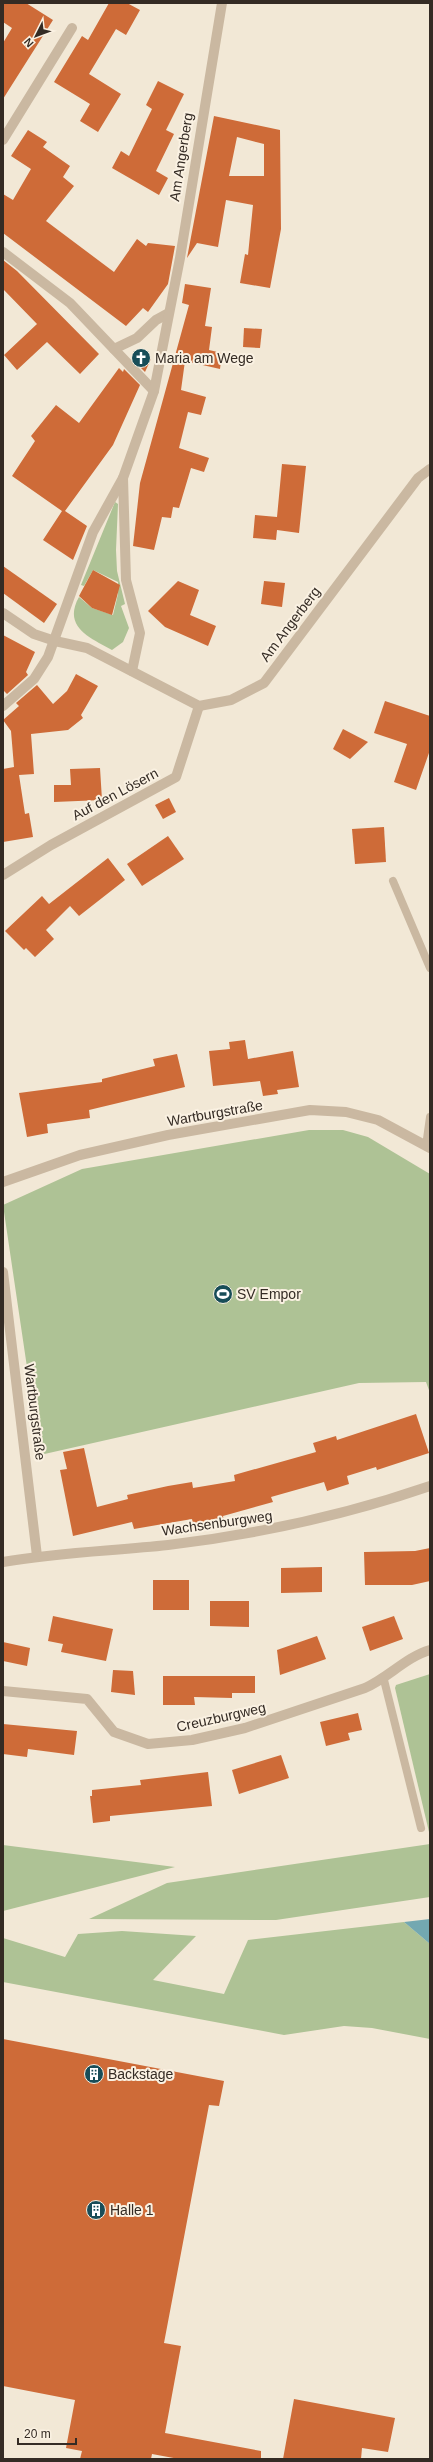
<svg xmlns="http://www.w3.org/2000/svg" width="433" height="2462" font-family="Helvetica,sans-serif">
	<rect width="100%" height="100%" fill="#f2e8d6"/>
	<!-- green -->
	<g fill="#aec295">
		<path d="M 115,502 L 118,504 L 116,550 L 117,571 L 125,604 L 121,606 L 129,628 L 123,642 L 112,650 C 91,638 62,627 79,597 L 92,608 L 113,615 L 118,594 L 118,582 L 93,570 L 84,586 L 81,585 Z"/>
		<polygon points="309,1130 343,1130 368,1137 430,1174 430,1393 426,1382 359,1383 40,1455 3,1205 82,1169"/>
		<polygon points="430,1674 430,1832 429,1832 395,1688 396,1685"/>
		<polygon points="430,1844 430,1897 276,1920 89,1919 167,1883"/>
		<polygon points="3,1845 175,1867 3,1911"/>
		<polygon points="404,1922 430,1944 430,2039 372,2028 344,2026 284,2035 3,1982 3,1938 65,1957 78,1934 122,1931 196,1936 153,1980 224,1994 248,1940"/>
	</g>
	<!-- water -->
	<polygon fill="#73a8b1" points="430,1919 430,1944 404,1922"/>
	<!-- building -->
	<g fill="#ce6b38" fill-rule="evenodd">
		<polygon points="3,3 26,3 53,20 3,99 3,43 12,28 3,22"/>
		<polygon points="109,3 127,3 140,10 126,35 116,29 89,74 121,94 98,132 80,121 90,104 54,82 82,36 88,40"/>
		<polygon points="158,81 184,94 166,130 174,134 156,171 168,178 159,195 112,168 121,151 129,156 152,109 146,105"/>
		<path d="M 214,116 L 280,130 L 281,229 L 270,288 L 240,283 L 245,254 L 248,255 L 253,205 L 226,200 L 218,247 L 197,243 L 187,258 ZM 237,137 L 264,144 L 264,176 L 229,176 Z"/>
		<polygon points="28,130 47,142 43,147 70,166 63,177 74,186 46,221 114,272 137,239 146,246 148,243 175,246 168,284 148,312 143,308 126,326 3,233 3,194 13,200 31,169 11,156"/>
		<polygon points="3,260 17,271 99,354 80,374 47,342 17,370 4,355 37,324 3,289"/>
		<polygon points="185,284 211,288 205,326 212,327 209,350 222,353 220,369 185,361 181,390 206,397 201,415 188,412 179,448 209,458 204,472 191,468 179,508 173,507 171,518 162,517 154,550 133,546 140,483 189,305 182,303"/>
		<polygon points="244,328 262,329 260,348 243,347"/>
		<polygon points="139,350 151,359 145,372 132,359"/>
		<polygon points="119,368 123,372 124,369 140,385 113,445 65,511 87,526 73,560 43,540 62,511 12,476 35,441 31,436 56,405 79,423"/>
		<polygon points="282,464 306,466 299,533 277,530 276,540 253,538 255,515 277,517"/>
		<polygon points="3,566 57,604 44,623 3,593"/>
		<polygon points="93,570 120,585 112,615 92,608 79,596"/>
		<polygon points="178,581 199,590 190,615 216,626 208,646 165,627 148,611"/>
		<polygon points="264,581 285,583 282,607 261,604"/>
		<polygon points="3,635 35,652 26,672 28,675 7,694 3,690"/>
		<polygon points="76,674 98,686 81,715 83,718 68,730 31,734 34,774 19,775 25,814 29,813 33,837 3,842 3,769 14,767 11,731 3,720 19,706 16,703 37,685 53,704 67,691"/>
		<polygon points="385,701 430,716 430,750 416,790 394,782 407,744 374,733"/>
		<polygon points="343,729 368,742 350,759 333,749"/>
		<polygon points="100,768 102,800 54,802 54,785 71,785 70,769"/>
		<polygon points="169,798 176,812 163,819 155,805"/>
		<polygon points="384,827 386,862 355,864 352,829"/>
		<polygon points="168,836 184,859 142,886 127,864"/>
		<polygon points="108,858 125,880 79,916 70,906 46,930 54,939 35,957 26,948 24,950 5,931 42,896 49,904"/>
		<polygon points="245,1040 248,1059 293,1051 299,1087 277,1090 278,1094 263,1096 260,1081 213,1086 209,1051 230,1049 229,1042"/>
		<polygon points="177,1054 185,1087 89,1110 90,1118 47,1124 48,1133 27,1137 19,1093 102,1082 102,1079 155,1066 153,1059"/>
		<polygon points="416,1414 429,1453 377,1470 376,1467 347,1476 349,1484 327,1491 324,1482 271,1497 273,1502 223,1516 225,1526 194,1531 192,1519 134,1529 132,1522 73,1536 60,1470 67,1469 63,1452 84,1448 97,1507 128,1499 127,1495 168,1486 192,1482 193,1488 235,1481 234,1475 316,1452 313,1443 336,1436 337,1440"/>
		<polygon points="430,1548 430,1581 412,1585 365,1585 364,1552 415,1551"/>
		<polygon points="322,1567 322,1592 281,1593 281,1568"/>
		<rect x="153" y="1580" width="36" height="30"/>
		<polygon points="210,1601 249,1601 249,1627 210,1626"/>
		<polygon points="53,1616 113,1629 106,1661 61,1652 63,1644 48,1641"/>
		<polygon points="394,1616 403,1639 370,1651 362,1627"/>
		<polygon points="317,1636 326,1659 280,1675 277,1650"/>
		<polygon points="3,1642 30,1648 27,1666 3,1661"/>
		<polygon points="113,1670 133,1671 135,1695 111,1692"/>
		<polygon points="163,1676 255,1676 255,1693 232,1693 232,1698 194,1697 195,1705 163,1705"/>
		<polygon points="358,1713 362,1730 348,1733 350,1740 326,1746 320,1722"/>
		<polygon points="3,1724 77,1731 74,1755 28,1749 27,1757 3,1754"/>
		<polygon points="281,1755 289,1778 239,1794 232,1770"/>
		<polygon points="208,1772 212,1806 110,1816 110,1821 93,1823 90,1796 92,1796 92,1790 141,1785 140,1780"/>
		<polygon points="3,2039 224,2081 219,2106 209,2105 164,2343 181,2346 165,2433 261,2451 261,2459 179,2459 152,2454 151,2459 80,2459 82,2451 66,2448 75,2400 3,2386"/>
		<polygon points="294,2399 395,2418 388,2452 362,2448 361,2459 283,2459"/>
	</g>
	<g fill="none" stroke-linecap="round" stroke-linejoin="round">
		<!-- service -->
		<g stroke="#cab8a1" stroke-width="8">
			<polyline points="393,881 430,968"/>
			<polyline points="426,1146 430,1117"/>
			<polyline points="384,1680 421,1828"/>
		</g>
		<!-- minor -->
		<g stroke="#cab8a1" stroke-width="10">
			<polyline points="3,140 72,28"/>
			<polyline points="3,252 70,303 154,391"/>
			<polyline points="114,349 137,338 156,320 167,314"/>
			<polyline points="123,478 126,580 140,633 132,671"/>
			<polyline points="3,613 34,634 55,641 87,648 199,706 231,700 264,683 418,478 430,469"/>
			<polyline points="3,706 34,679 48,657 93,532 123,478 154,391 180,258 222,3"/>
			<polyline points="3,875 51,845 176,777 199,706"/>
			<polyline points="3,1182 80,1155 168,1135 310,1110 346,1112 378,1120 430,1148"/>
			<polyline points="3,1272 37,1556"/>
			<path d="M 3,1562 C 58,1552 113,1551 168,1545 C 259,1534 343,1516 430,1486"/>
			<path d="M 3,1691 L 87,1699 L 114,1732 L 148,1744 L 192,1740 L 245,1728 L 365,1688 C 388,1678 406,1657 430,1650"/>
		</g>
	</g>
	<!-- icons -->
	<defs>
		<symbol id="church-disc" viewBox="-11 -11 22 22"><circle r="9.5" fill="#184d58" stroke="#faf1e2"/><path d="M-1.2-6h2.4v3.5h3.3v2.4h-3.3V6h-2.4V-.1h-3.3v-2.4h3.3Z" fill="#fff"/></symbol>
		<symbol id="stadium-disc" viewBox="-11 -11 22 22"><circle r="9.5" fill="#184d58" stroke="#faf1e2"/><path d="M0-5a6.5 5 0 1 0 0 10a6.5 5 0 1 0 0-10ZM-3.5-1.8h7v3.6h-7Z" fill="#fff"/></symbol>
		<symbol id="building-disc" viewBox="-11 -11 22 22"><circle r="9.5" fill="#184d58" stroke="#faf1e2"/><path d="M-4-6H4V6H1V3H-1V6H-4ZM-2.5-4.3h1.7v1.8h-1.7ZM.8-4.3h1.7v1.8H.8ZM-2.5-1h1.7V.8h-1.7ZM.8-1h1.7V.8H.8Z" fill="#fff"/></symbol>
	</defs>
	<g fill-rule="evenodd">
		<use href="#church-disc" x="130" y="347" width="22" height="22"/>
		<use href="#stadium-disc" x="212" y="1283" width="22" height="22"/>
		<use href="#building-disc" x="83" y="2063" width="22" height="22"/>
		<use href="#building-disc" x="85" y="2199" width="22" height="22"/>
	</g>
	<g text-anchor="middle" dominant-baseline="central" stroke-width="4" stroke-linejoin="round" paint-order="stroke">
		<!-- street labels -->
		<g font-size="14" fill="#342b24" stroke="#faf1e2">
			<text transform="translate(181 157) rotate(-81)">Am Angerberg</text>
			<text transform="translate(290 624) rotate(-53)">Am Angerberg</text>
			<text transform="translate(115 794) rotate(-28)">Auf den Lösern</text>
			<text transform="translate(215 1113) rotate(-10)">Wartburgstraße</text>
			<text transform="translate(35 1412) rotate(83)">Wartburgstraße</text>
			<text transform="translate(217 1523) rotate(-8)">Wachsenburgweg</text>
			<text transform="translate(221 1717) rotate(-13)">Creuzburgweg</text>
		</g>
		<!-- poi labels -->
		<g font-size="14" fill="#342b24" stroke="#faf1e2" text-anchor="start">
			<text x="155" y="358">Maria am Wege</text>
			<text x="237" y="1294">SV Empor</text>
			<text x="108" y="2074">Backstage</text>
			<text x="110" y="2210">Halle 1</text>
		</g>
	</g>
	<!-- border -->
	<rect width="433" height="2462" fill="none" stroke="#342b24" stroke-width="8"/>
	<!-- north arrow -->
	<g transform="translate(36 36) rotate(228)" stroke="#faf1e2" stroke-width="3" paint-order="stroke">
	<path d="M0-3L7 15L0 10L-7 15Z" fill="#342b24"/>
	<text y="-6" font-size="11" font-weight="bold" text-anchor="middle" fill="#342b24">N</text>
	</g>
	<!-- scale -->
	<path d="M18 2438v6h58v-6" fill="none" stroke="#342b24" stroke-width="2"/>
	<text x="24" y="2438" font-size="12" fill="#342b24" stroke="#faf1e2" stroke-width="3" paint-order="stroke">20 m</text>
</svg>
